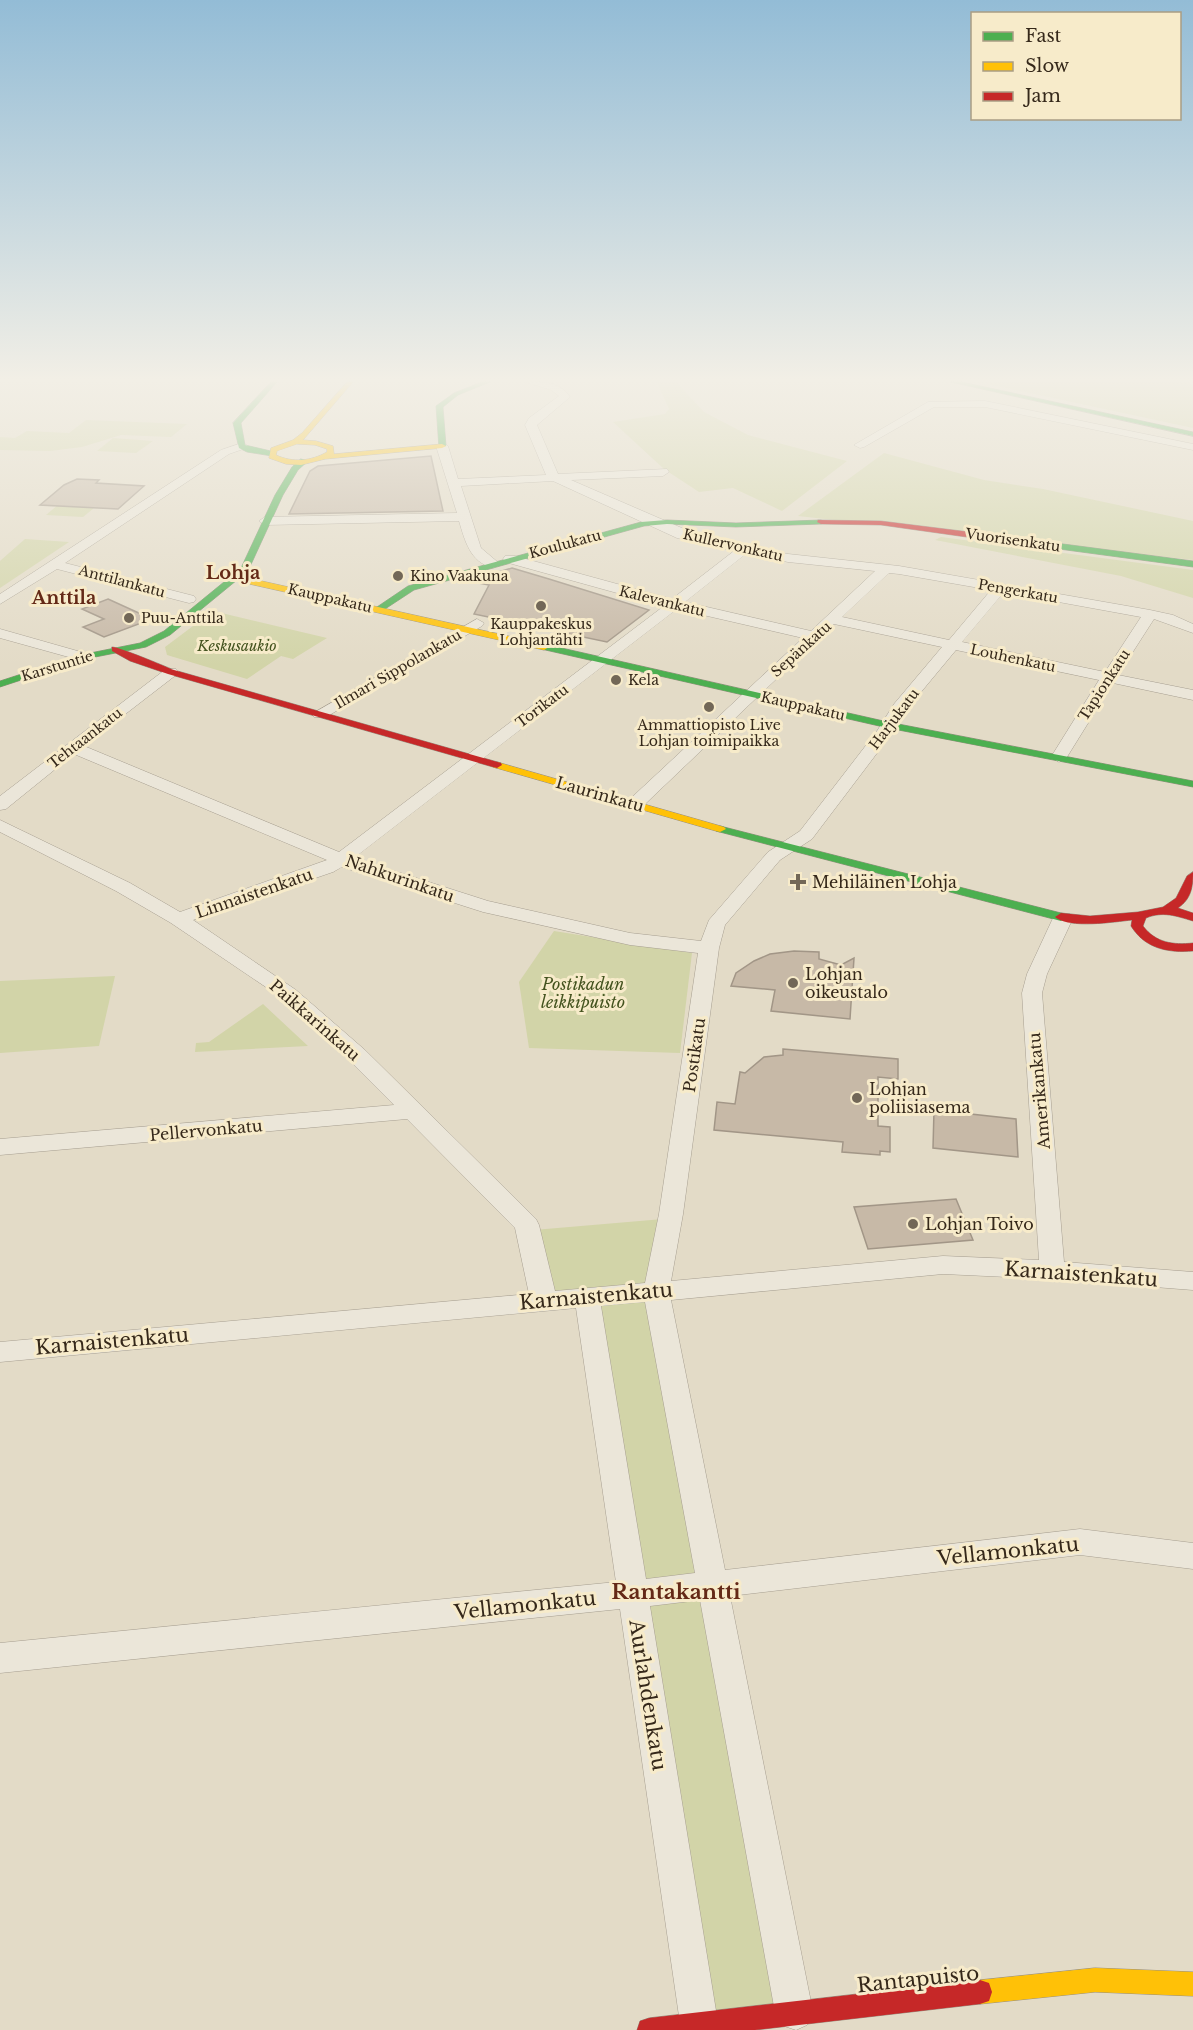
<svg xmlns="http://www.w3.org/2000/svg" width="1193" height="2030" font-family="'Libre Baskerville',serif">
	<rect width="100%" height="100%" fill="#e3dbc7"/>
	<!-- green -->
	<g fill="#d2d4a8">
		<polygon points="657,382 676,382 704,412 748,435 847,461 782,511 733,488 699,492 664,469 613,422 665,414 669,409"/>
		<polygon points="995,382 1173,382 1193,384 1193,428 988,384"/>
		<polygon points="86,420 187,424 171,437 121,435 82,447 50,451 0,450 0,437 15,438 27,431 69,433"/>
		<polygon points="113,438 153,441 136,453 97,451"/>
		<polygon points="884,453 984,480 1043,489 1193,521 1193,560 798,516"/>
		<polygon points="59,504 63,506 94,508 83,517 46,515"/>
		<polygon points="941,537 1193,570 1193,598 1121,576 935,540"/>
		<polygon points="25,539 69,542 0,588 0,561"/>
		<polygon points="213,611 327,638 293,659 281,656 247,679 167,655 165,647"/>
		<polygon points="554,931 692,953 680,1053 529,1048 519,982"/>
		<polygon points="115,976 99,1046 0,1053 0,981"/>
		<polygon points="263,1004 308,1046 195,1052 196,1043 209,1042"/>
		<polygon points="663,1219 649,1287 552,1296 534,1230"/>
		<polygon points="648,1299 783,2003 707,2013 595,1304"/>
	</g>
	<!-- building -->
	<g fill="#c7b9a7" stroke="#a29687" stroke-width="1.5">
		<polygon points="431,456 443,511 289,514 310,471 318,466"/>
		<polygon points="77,479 99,480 96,483 144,486 118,509 40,505 64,485"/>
		<polygon points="512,568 549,579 649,610 607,642 474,614 489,585 468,581"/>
		<polygon points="108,599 152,619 104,637 83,627 104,619 82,609"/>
		<polygon points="794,951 819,952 819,959 841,965 854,958 850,1019 771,1011 775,990 731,986 736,973 754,961 770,954"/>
		<polygon points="783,1049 898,1059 898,1079 878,1077 878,1126 890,1127 890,1152 880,1151 880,1155 842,1152 843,1142 714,1130 717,1102 735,1104 740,1072 745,1073 764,1057 783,1055"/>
		<polygon points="934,1110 1016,1119 1018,1157 933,1148"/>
		<polygon points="956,1199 973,1240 868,1249 854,1207"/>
	</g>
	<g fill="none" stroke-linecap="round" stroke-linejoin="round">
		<defs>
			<g id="street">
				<path d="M 526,382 C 543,381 560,382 570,397 L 537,425 L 558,474 L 667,469 L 669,472 L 663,476 L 571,480 L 698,535 L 788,554 L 899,566 L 1150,610 L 1173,615 L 1193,624 L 1193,633 L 1154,619 L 1118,675 L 1193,690 L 1193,700 L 1113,683 L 1067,757 L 1059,762 L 1051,757 L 1099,680 L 956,650 L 907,709 L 890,736 L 812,839 L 780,860 L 725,925 L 719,948 L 683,1214 L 671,1281 L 943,1256 L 1039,1260 L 1022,993 L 1027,974 L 1053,918 L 1056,914 L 1070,914 L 1073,918 L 1047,974 L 1042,993 L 1064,1262 L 1193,1272 L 1193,1290 L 1052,1279 L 943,1274 L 671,1300 L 725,1570 L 1080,1529 L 1193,1543 L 1193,1569 L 1080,1555 L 730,1596 L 813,2012 L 807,2025 L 796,2030 L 781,2025 L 775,2012 L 700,1600 L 650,1606 L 718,2023 L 715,2030 L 683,2030 L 680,2023 L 620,1609 L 0,1673 L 0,1643 L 616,1582 L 576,1308 L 0,1362 L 0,1342 L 529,1294 L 515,1228 L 407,1119 L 0,1155 L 0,1139 L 394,1105 L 349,1060 L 282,998 L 171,923 L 116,891 L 0,832 L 0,820 L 130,883 L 180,912 L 327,860 L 74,754 L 6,809 L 0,810 L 0,796 L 166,669 L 176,669 L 179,672 L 176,675 L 84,746 L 339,852 L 664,606 L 505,562 L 503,559 L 505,556 L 515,556 L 672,599 L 734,551 L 677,538 L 553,481 L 461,486 L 481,548 L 500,564 L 493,568 C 470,562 465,541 459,521 L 265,525 L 259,521 L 265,517 L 457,513 L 436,446 L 442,443 L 448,446 L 458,479 L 546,475 L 525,425 L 529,418 L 559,396 L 551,390 ZM 747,553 L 788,562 L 875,571 L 811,631 L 685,602 ZM 889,573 L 899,574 L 991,590 L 949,640 L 842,617 ZM 1004,592 L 1141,617 L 1105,672 L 962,642 ZM 677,609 L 803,638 L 630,799 L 627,803 L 630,807 L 642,807 L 834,624 L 942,647 L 894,704 L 877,731 L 800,831 L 768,852 L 709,920 L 701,941 L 630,933 L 488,901 L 354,858 ZM 342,867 L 483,912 L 630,945 L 698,953 L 659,1214 L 645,1283 L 555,1291 L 539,1225 L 536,1219 L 365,1050 L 296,990 L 193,920 L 333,872 ZM 645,1302 L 695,1573 L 646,1579 L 601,1306 Z"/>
				<polygon points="985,401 1193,444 1193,450 985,407 934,407 864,447 860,448 854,445 928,402"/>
				<polygon points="242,443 248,446 246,448 229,454 65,563 194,596 196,599 194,602 189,603 57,569 0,604 0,594 221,450"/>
				<polygon points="477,619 484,623 482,626 326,717 314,717 312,714"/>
				<polygon points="0,629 88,654 90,657 83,661 0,638"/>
			</g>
			<g id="fast">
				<polygon points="271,382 277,382 241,423 245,445 275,452 275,456 272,456 247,452 239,448 233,423"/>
				<polygon points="482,382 490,382 458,395 443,407 446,446 439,448 436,406 454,393"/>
				<polygon points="951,382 962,382 1193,432 1193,436"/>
				<polygon points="301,459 308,461 298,470 283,495 248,571 170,635 146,647 85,659 0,687 0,681 80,655 140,643 164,631 241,568 275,495 292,467"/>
				<polygon points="667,520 736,523 821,520 825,522 821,524 736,527 667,524 644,526 414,590 382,611 374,609 408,586 641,522"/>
				<polygon points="1002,536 1193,561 1193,567 999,541 998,539"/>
				<polygon points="544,644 888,722 1193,781 1193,787 888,728 541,649 541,645"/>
				<polygon points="720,826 1065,914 1067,917 1061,921 716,831 716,827"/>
			</g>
			<g id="slow">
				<path d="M 347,382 L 353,382 L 303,440 L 316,441 L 333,446 L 334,454 L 442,444 L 446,446 L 442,448 L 325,459 L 301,465 L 286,464 L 269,458 L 271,448 L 293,440 L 302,433 ZM 297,444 L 315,445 L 327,449 L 327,452 C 311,461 293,463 276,455 L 277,451 Z"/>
				<polygon points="222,569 228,569 239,576 544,644 549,647 544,650 236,581 222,573"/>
				<polygon points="497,762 724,827 726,829 720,832 716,831 493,767 492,765"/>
				<polygon points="1095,1968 1193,1972 1193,1996 1095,1992 980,2004 971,2001 968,1992 971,1983 980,1980"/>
			</g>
			<g id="jam">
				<polygon points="818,520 881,521 1002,536 1006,539 1002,542 881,525 821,524 817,522"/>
				<path d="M 112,647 C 117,646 164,666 174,670 L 501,763 L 502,765 L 497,768 L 493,767 L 168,674 L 130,661 L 112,651 Z"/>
				<path d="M 1193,872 C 1193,888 1191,899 1178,908 L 1193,913 L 1193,921 C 1176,916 1163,911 1146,918 L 1143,926 C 1156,943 1173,945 1193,943 L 1193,951 C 1169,953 1147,949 1133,929 L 1131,926 L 1132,920 C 1114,922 1069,929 1055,917 L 1061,913 L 1090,916 L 1138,912 L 1163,907 L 1176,898 L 1187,876 Z"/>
				<polygon points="980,1980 989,1983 992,1992 989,2001 980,2004 755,2030 637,2030 640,2021 649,2018"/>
			</g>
		</defs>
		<!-- street casing -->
		<use href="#street" stroke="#a79f91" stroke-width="1"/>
		<!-- fast casing -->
		<use href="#fast" stroke="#978f81" stroke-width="1"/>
		<!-- slow casing -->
		<use href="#slow" stroke="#978f81" stroke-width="1"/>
		<!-- jam casing -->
		<use href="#jam" stroke="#978f81" stroke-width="1"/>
		<!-- street -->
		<use href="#street" fill="#ebe6d9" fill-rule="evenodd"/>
		<!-- fast -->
		<use href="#fast" fill="#4caf50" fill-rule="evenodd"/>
		<!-- slow -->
		<use href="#slow" fill="#ffc107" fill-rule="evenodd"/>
		<!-- jam -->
		<use href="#jam" fill="#c62828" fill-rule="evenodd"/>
	</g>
	<!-- sky -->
	<linearGradient id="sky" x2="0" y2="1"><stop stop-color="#93bcd6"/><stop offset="0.57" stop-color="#f2efe6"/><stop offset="1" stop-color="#f2efe6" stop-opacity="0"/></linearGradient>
	<rect width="1193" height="666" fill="url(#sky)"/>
	<!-- markers -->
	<g fill="#726757" stroke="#f7ebca" stroke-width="2">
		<circle cx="398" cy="576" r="6"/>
		<circle cx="541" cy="606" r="6"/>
		<circle cx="129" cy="618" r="6"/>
		<circle cx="616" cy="680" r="6"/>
		<circle cx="709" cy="707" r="6"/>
		<path d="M795 873h6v6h6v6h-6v6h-6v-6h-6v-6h6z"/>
		<circle cx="793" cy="983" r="6"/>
		<circle cx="857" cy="1098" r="6"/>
		<circle cx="913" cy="1224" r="6"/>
	</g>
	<g text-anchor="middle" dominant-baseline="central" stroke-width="6" stroke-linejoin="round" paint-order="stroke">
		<!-- far-street labels -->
		<g font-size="14" fill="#35281a" stroke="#f7ebca">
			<text transform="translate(1013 540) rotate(8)">Vuorisenkatu</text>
			<text transform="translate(565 544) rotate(-15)">Koulukatu</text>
			<text transform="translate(733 545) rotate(13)">Kullervonkatu</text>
			<text transform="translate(122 581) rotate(15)">Anttilankatu</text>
			<text transform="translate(1018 591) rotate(10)">Pengerkatu</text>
			<text transform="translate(330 598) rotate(13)">Kauppakatu</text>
			<text transform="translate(662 601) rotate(14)">Kalevankatu</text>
			<text transform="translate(801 649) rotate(-42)">Sepänkatu</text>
			<text transform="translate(1013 658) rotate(12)">Louhenkatu</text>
			<text transform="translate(57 666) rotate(-17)">Karstuntie</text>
			<text transform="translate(398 669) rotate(-30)">Ilmari Sippolankatu</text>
			<text transform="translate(1104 685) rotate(-57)">Tapionkatu</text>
			<text transform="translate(542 706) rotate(-37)">Torikatu</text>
			<text transform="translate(803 706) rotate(13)">Kauppakatu</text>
			<text transform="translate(894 719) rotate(-53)">Harjukatu</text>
			<text transform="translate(85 738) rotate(-38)">Tehtaankatu</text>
		</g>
		<!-- far-poi labels -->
		<g font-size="14" fill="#35281a" stroke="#f7ebca" text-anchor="start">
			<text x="410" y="576">Kino Vaakuna</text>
			<text x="141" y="618">Puu-Anttila</text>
			<text x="541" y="624" text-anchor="middle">Kauppakeskus<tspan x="541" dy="16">Lohjantähti</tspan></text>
			<text x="628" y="680">Kela</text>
			<text x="709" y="725" text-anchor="middle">Ammattiopisto Live<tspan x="709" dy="16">Lohjan toimipaikka</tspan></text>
		</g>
		<!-- far-park labels -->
		<g font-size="14" font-style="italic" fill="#44531f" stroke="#f7ebca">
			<text x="237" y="646">Keskusaukio</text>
		</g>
		<!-- street labels -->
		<g font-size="16" fill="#35281a" stroke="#f7ebca">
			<text transform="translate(600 794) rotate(16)">Laurinkatu</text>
			<text transform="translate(400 878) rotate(19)">Nahkurinkatu</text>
			<text transform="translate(254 893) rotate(-19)">Linnaistenkatu</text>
			<text transform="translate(315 1020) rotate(41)">Paikkarinkatu</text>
			<text transform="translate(694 1055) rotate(-82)">Postikatu</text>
			<text transform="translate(1039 1091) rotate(-95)">Amerikankatu</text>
			<text transform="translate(206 1130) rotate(-5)">Pellervonkatu</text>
		</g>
		<!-- poi labels -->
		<g font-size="16" fill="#35281a" stroke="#f7ebca" text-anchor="start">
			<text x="812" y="882">Mehiläinen Lohja</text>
			<text x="805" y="974">Lohjan<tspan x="805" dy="18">oikeustalo</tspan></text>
			<text x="869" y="1089">Lohjan<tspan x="869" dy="18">poliisiasema</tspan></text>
			<text x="925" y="1224">Lohjan Toivo</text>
		</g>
		<!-- park labels -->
		<g font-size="16" font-style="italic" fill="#44531f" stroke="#f7ebca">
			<text x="583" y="984">Postikadun<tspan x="583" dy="18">leikkipuisto</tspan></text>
		</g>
		<!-- far-district labels -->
		<g font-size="18" font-weight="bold" fill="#642917" stroke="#f7ebca">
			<text x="233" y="573">Lohja</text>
			<text x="64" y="598">Anttila</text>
		</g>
		<!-- near-street labels -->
		<g font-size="20" fill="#35281a" stroke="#f7ebca">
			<text transform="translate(1081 1274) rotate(4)">Karnaistenkatu</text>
			<text transform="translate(596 1296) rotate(-5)">Karnaistenkatu</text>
			<text transform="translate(112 1341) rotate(-5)">Karnaistenkatu</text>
			<text transform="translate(1008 1551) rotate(-6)">Vellamonkatu</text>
			<text transform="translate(525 1605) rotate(-6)">Vellamonkatu</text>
			<text transform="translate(648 1695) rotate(81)">Aurlahdenkatu</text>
			<text transform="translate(918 1979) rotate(-6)">Rantapuisto</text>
		</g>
		<!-- near-neighbourhood labels -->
		<g font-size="21" font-weight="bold" fill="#642917" stroke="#f7ebca">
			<text x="676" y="1592">Rantakantti</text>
		</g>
	</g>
	<!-- legend -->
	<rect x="971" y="12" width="210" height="108" fill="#f7ebca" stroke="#a99d84" stroke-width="1.5"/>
	<rect x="983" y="32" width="30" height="9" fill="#4caf50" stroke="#a99d84" stroke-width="1.5"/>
	<text x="1025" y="42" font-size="18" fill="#35281a">Fast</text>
	<rect x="983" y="62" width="30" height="9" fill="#ffc107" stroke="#a99d84" stroke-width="1.5"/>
	<text x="1025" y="72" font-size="18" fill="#35281a">Slow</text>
	<rect x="983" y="92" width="30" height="9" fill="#c62828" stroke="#a99d84" stroke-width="1.5"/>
	<text x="1025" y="102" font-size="18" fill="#35281a">Jam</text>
</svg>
